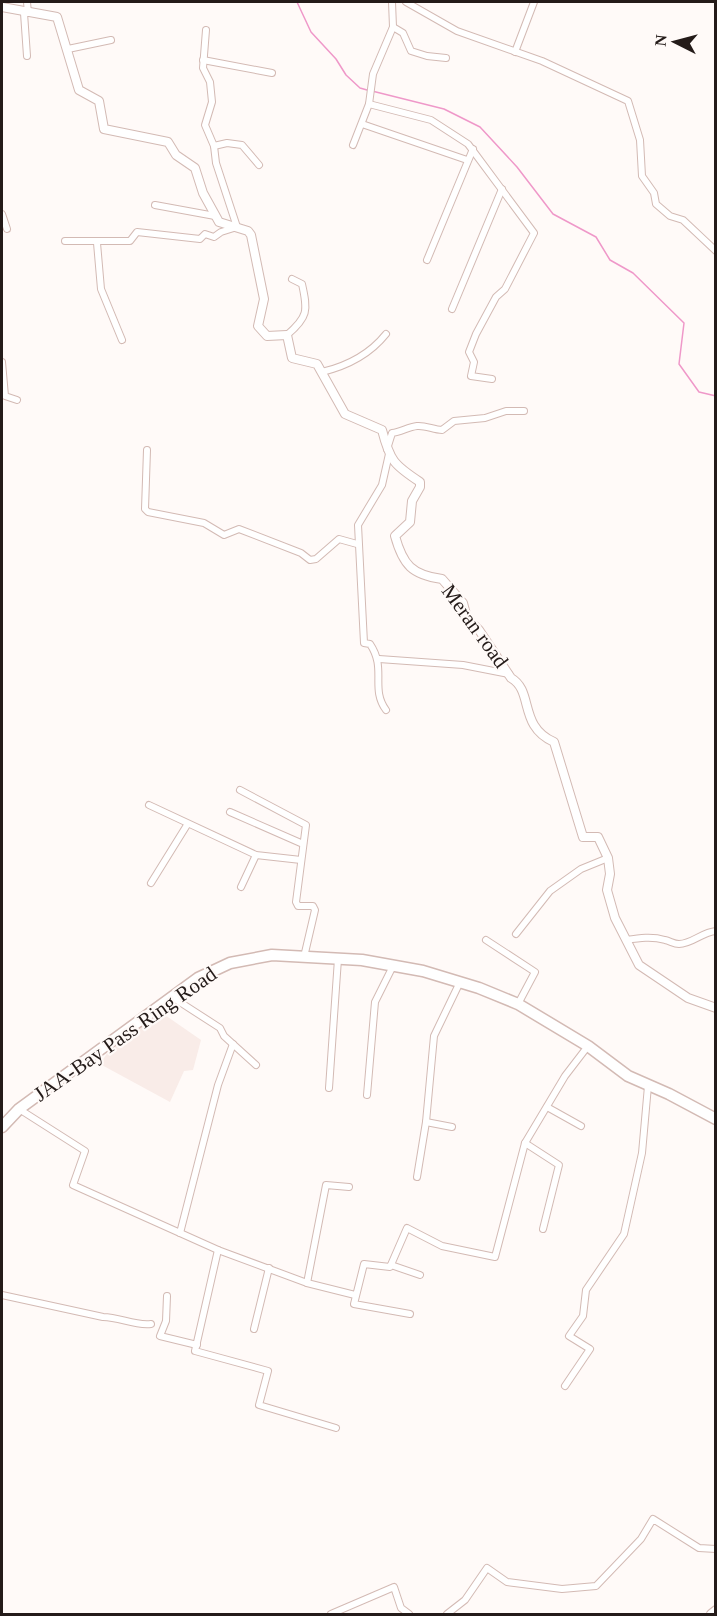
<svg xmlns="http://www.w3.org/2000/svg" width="717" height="1616" font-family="'Times New Roman',serif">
	<rect width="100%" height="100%" fill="#fffaf8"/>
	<!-- built -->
	<polygon fill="#f9ece8" points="162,1013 201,1040 193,1070 184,1071 170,1102 100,1064 114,1043 133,1028"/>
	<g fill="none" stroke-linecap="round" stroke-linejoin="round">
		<!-- stream -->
		<g stroke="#ef98c9" stroke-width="1.5">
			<polyline points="297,2 311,32 336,59 346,75 360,88 367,90"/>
			<polyline points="372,91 444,109 480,127 517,167 553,214 596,237 610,260 633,273 684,323 679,364 699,392 716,396"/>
		</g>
		<defs>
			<g id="street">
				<polyline points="27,2 28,13"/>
				<polyline points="406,2 457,31 542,61 628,101 640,140 642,176 654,193 656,204 670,216 683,220 716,251"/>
				<polyline points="24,13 27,56"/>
				<polyline points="393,27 403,33 411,51 427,56 446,58"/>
				<polyline points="68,49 111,40"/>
				<polyline points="515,52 534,2"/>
				<polyline points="203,60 272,73"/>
				<polyline points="369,104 431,120 468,144 534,233 505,289 496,297 476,334 469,352 474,362 471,376 492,379"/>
				<polyline points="362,124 467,160"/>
				<polyline points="353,145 369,104 373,74 393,27 392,2"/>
				<polyline points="214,146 227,143 242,145 259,165"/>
				<polyline points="155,205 215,216"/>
				<polyline points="2,214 7,229"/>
				<polyline points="65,241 130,241 137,232 200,239 205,234 214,237 221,232 237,227 216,163 214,146 205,125 212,102 210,82 203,68 206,30"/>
				<polyline points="97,243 101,289 122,340"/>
				<polyline points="427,260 473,149"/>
				<polyline points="452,309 502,189"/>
				<path d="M 287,335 C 308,317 308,311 302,284 L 292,279"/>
				<polyline points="2,362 5,396 17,400"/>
				<path d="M 322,372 C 347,366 370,354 386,334"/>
				<path d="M 387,449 L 392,433 C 401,432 408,427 417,426 C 425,425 434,430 442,430 L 454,421 L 485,418 L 506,411 L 524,411"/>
				<polyline points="147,450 145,509 148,512 204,523 224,535 239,529 301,553 310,560 316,559 339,539 357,544"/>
				<polyline points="379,659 463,665 509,674"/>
				<path d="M 386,710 C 370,688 387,669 370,644 L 364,643 L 358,525 L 382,485 L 389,454"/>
				<polyline points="240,790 306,825 296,902 298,906 313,906 315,910 304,957"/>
				<polyline points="149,805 256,855 301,860"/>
				<polyline points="230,812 303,844"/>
				<polyline points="151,883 187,825"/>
				<polyline points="241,887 256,855"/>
				<polyline points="516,934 550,891 581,869 608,858"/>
				<polyline points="486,940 535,972 518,1004"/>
				<path d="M 626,940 C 639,938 652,936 665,940 C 670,941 674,944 679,944 C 692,944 702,932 716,931"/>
				<polyline points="172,997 220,1028 224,1036 256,1065"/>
				<polyline points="329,1088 338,959"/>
				<polyline points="367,1095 375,1002 393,966"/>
				<polyline points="547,1107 581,1126"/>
				<polyline points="19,1109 85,1151 73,1185 218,1250 307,1283 355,1295"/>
				<polyline points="426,1122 452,1127"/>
				<polyline points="525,1143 559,1165 543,1229"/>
				<polyline points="417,1177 426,1122 434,1036 460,982"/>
				<polyline points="180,1233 218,1085 233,1044"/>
				<polyline points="218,1250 195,1351 268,1371 259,1405 336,1428"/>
				<polyline points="391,1265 420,1275"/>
				<polyline points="307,1283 326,1185 349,1187"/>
				<path d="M 2,1295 L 103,1317 C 120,1317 134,1326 151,1324"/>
				<polyline points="167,1296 166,1321 160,1336 197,1345"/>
				<polyline points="410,1314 354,1304 364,1264 390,1267 407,1228 442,1246 495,1257 525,1143 565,1076 588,1046"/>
				<polyline points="254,1329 269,1268"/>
				<polyline points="565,1386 590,1349 569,1336 583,1316 586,1290 624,1234 642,1153 648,1086"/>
				<polyline points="331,1614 394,1587 401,1608 409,1614"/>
				<polyline points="447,1614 465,1600 487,1568 507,1582 562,1589 596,1586 641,1539 653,1519 699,1548 716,1549"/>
			</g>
			<g id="secondary">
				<path d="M 2,7 L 57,17 L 79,90 L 99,101 L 104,129 L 168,142 L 176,155 L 195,168 L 203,193 L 219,222 L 248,231 L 251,235 L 264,299 L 258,326 L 267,336 L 287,335 L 292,358 L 317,364 L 345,414 L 382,430 C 390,461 394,465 420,482 L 420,487 L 412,501 L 410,522 L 395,536 C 403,565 412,575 442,579 L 463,603 L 467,618 L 479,630 L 511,678 C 534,691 518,726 554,742 L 583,837 L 598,837 L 608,858 L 610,874 L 607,890 L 615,918 L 639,965 L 688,998 L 716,1008"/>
				<polyline points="711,1614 716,1610"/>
			</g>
			<polyline id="highway" points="2,1127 19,1109 198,978 230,963 272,955 362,960 423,971 479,988 518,1004 588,1046 628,1076 669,1094 716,1119"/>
		</defs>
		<!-- street casing -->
		<use href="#street" stroke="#d3bab4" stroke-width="8"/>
		<!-- secondary casing -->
		<use href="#secondary" stroke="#d3bab4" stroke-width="10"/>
		<!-- highway casing -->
		<use href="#highway" stroke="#d3bab4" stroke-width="13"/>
		<!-- street -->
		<use href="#street" stroke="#fff" stroke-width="6"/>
		<!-- secondary -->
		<use href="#secondary" stroke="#fff" stroke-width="8"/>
		<!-- highway -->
		<use href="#highway" stroke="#fff" stroke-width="10"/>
	</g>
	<g text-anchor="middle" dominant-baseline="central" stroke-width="4.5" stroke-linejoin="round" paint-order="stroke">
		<!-- street labels -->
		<g font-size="21" fill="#241b19" stroke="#fffaf8">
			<text transform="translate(475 626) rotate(54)">Meran road</text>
			<text transform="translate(125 1034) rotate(-35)">JAA-Bay Pass Ring Road</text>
		</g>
	</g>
	<!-- border -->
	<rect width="717" height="1616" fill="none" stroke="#241b19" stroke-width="6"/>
	<!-- north arrow -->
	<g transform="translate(675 42) rotate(276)" stroke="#fffaf8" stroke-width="4.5" paint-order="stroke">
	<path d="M0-4.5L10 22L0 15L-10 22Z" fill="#241b19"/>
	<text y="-9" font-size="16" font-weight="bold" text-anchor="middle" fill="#241b19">N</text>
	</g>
</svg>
